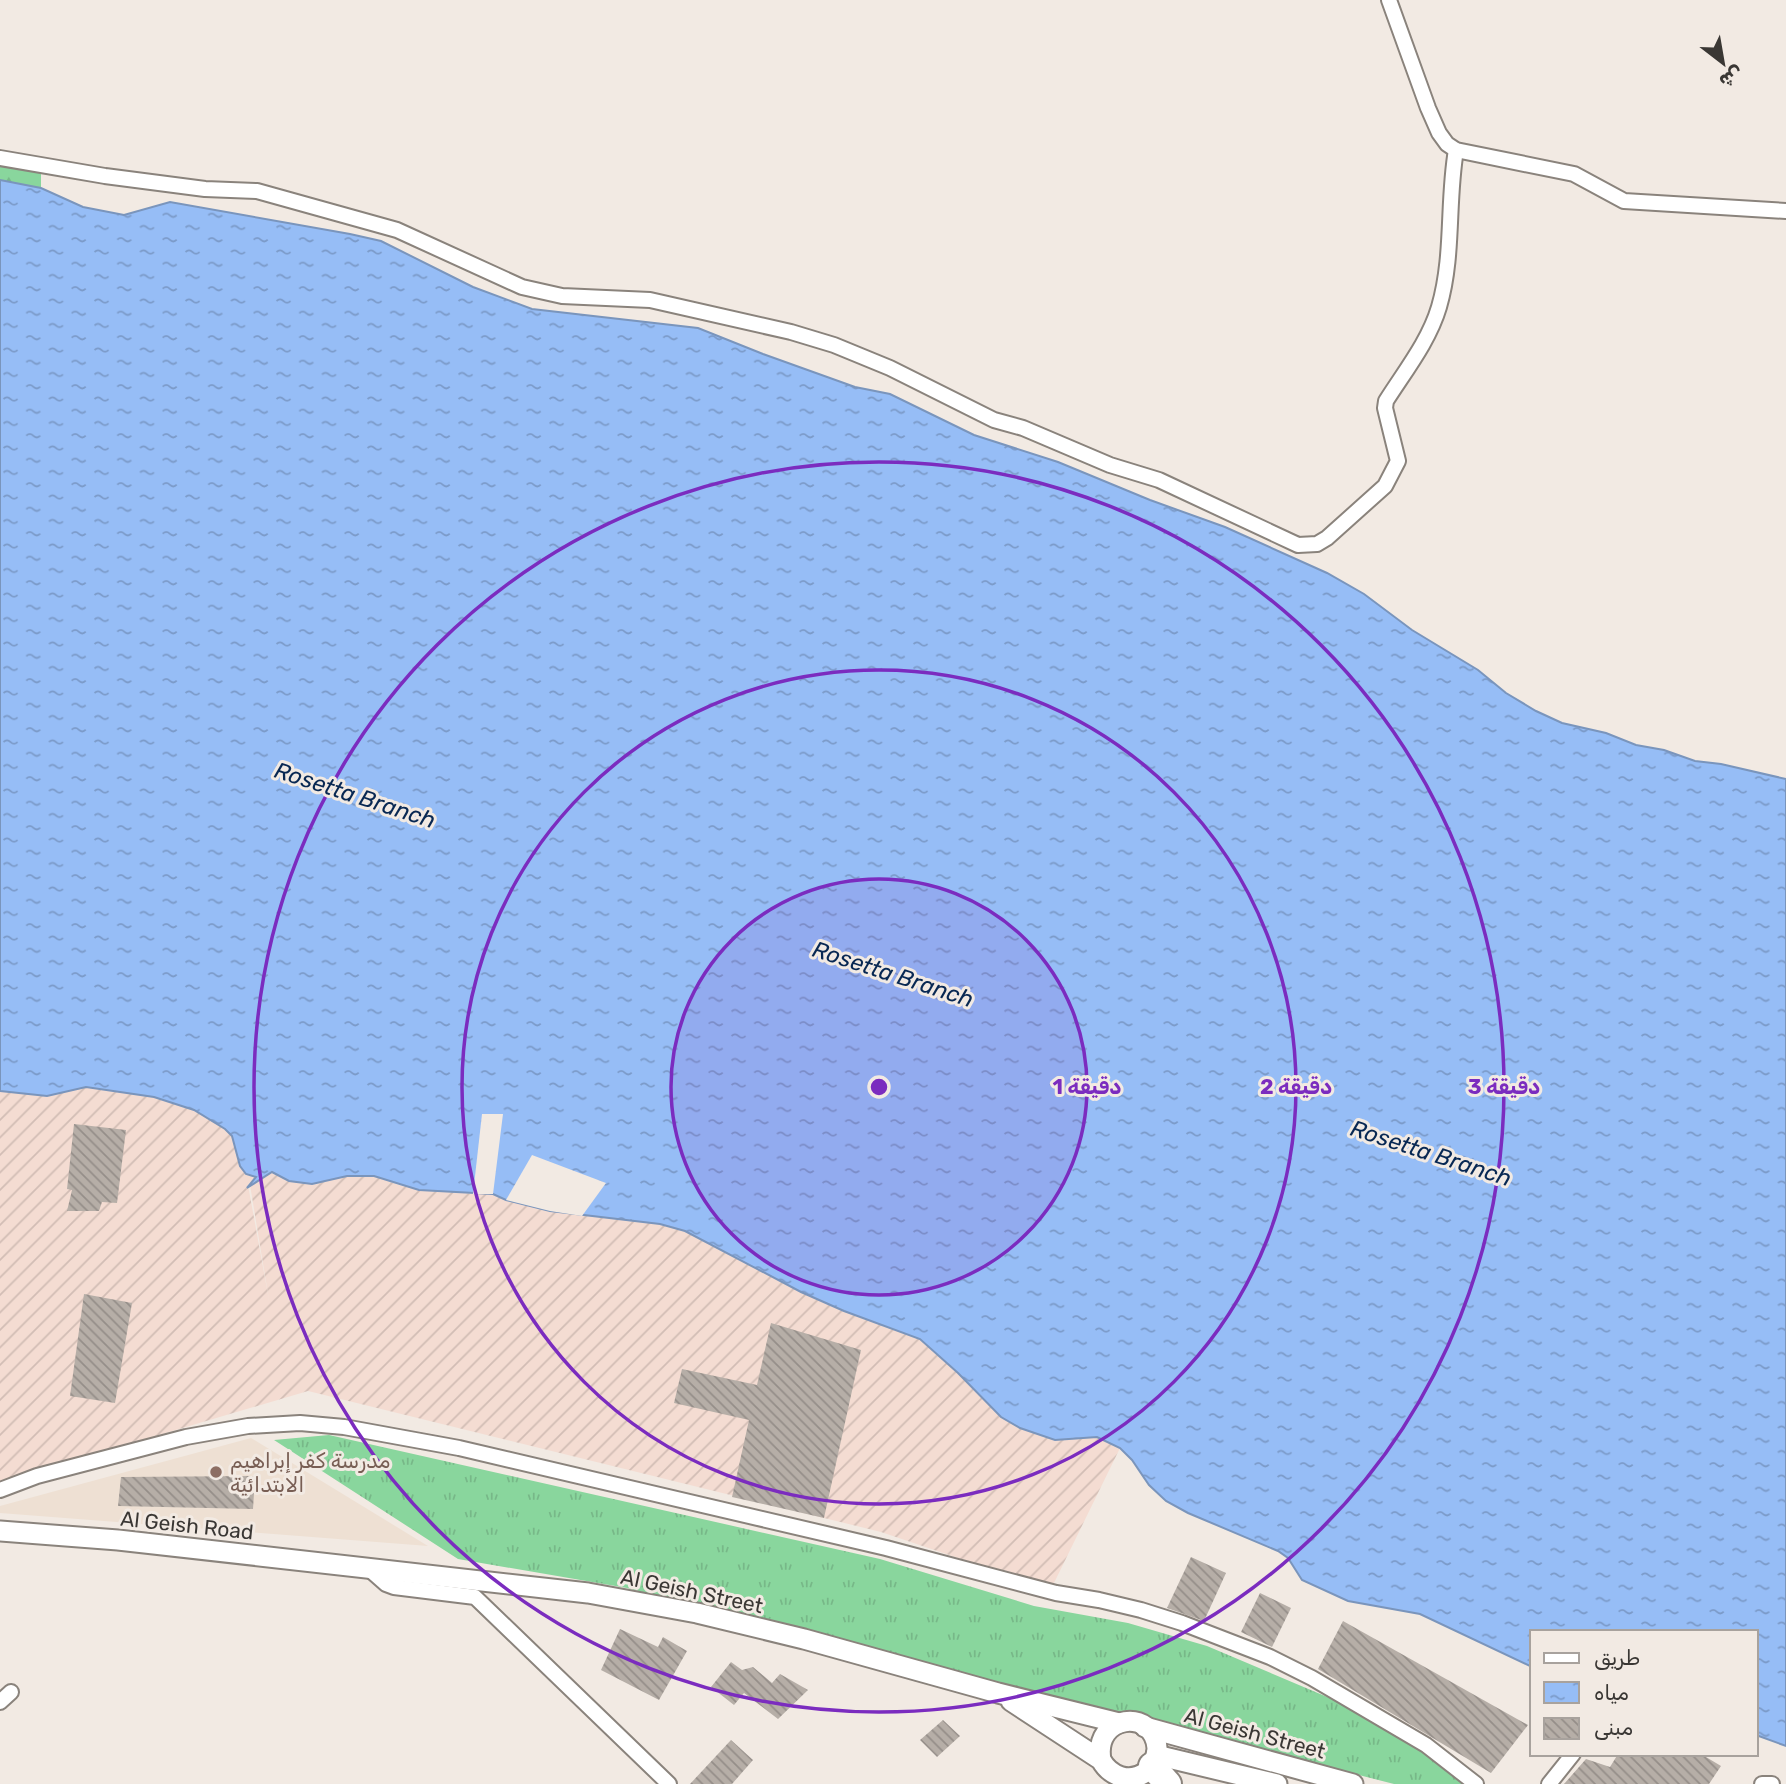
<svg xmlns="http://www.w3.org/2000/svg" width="1786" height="1784" font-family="Rubik,'Noto Sans Arabic',sans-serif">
	<defs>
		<pattern id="industrial-furrows" width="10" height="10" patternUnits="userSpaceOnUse" patternTransform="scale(1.75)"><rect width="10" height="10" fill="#f4dcd2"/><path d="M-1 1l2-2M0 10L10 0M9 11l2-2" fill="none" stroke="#d2bdb5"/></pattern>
		<pattern id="grass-tufts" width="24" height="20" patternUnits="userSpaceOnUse" patternTransform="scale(1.75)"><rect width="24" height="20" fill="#89d69d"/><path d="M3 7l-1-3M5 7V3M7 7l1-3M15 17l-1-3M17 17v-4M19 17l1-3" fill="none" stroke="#77b888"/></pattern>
		<pattern id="forest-firs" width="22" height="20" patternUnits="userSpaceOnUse" patternTransform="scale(1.75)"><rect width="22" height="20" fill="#89d69d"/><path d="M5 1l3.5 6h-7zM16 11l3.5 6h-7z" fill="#77b888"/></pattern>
		<pattern id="water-ripples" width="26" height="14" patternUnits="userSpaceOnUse" patternTransform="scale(1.75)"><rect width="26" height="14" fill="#96bdf6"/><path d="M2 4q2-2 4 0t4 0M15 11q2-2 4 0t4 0" fill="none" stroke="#7b9ac8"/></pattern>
		<pattern id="building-back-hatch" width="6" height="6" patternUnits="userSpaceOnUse" patternTransform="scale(1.75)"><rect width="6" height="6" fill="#b6aea7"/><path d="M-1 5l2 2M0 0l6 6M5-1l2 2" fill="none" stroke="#958e89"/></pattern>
	</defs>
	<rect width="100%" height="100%" fill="#f2eae3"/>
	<!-- industrial -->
	<polygon fill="url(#industrial-furrows)" points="86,1087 154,1097 194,1110 225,1129 232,1136 240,1166 256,1177 248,1185 269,1300 250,1185 272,1172 289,1181 312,1184 347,1176 374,1176 399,1185 473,1194 493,1194 506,1200 550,1211 660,1224 685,1231 801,1292 844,1311 920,1339 958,1373 1001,1417 1073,1439 1082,1436 1097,1437 1120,1448 1054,1583 1035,1584 881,1532 308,1391 0,1482 0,1091 47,1096"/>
	<!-- built -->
	<polygon fill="#eee0d3" points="251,1438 428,1546 0,1513 0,1506"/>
	<!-- grass -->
	<polygon fill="url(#grass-tufts)" points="329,1435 880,1559 1034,1606 1128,1623 1207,1646 1391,1724 1466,1784 1394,1784 627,1588 458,1559 274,1440"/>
	<!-- forest -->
	<polygon fill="url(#forest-firs)" points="0,161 41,168 41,188 0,180"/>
	<!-- water -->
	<polygon fill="url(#water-ripples)" stroke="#7a95bc" stroke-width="2" points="0,180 41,188 83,207 124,215 170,202 350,234 381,241 473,287 532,309 698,328 763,354 855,387 890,394 974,435 1058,462 1150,500 1225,527 1327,573 1364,594 1412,630 1478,670 1506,693 1536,711 1562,723 1606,733 1636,745 1664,750 1695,761 1721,764 1786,779 1786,1746 1756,1735 1756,1632 1532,1632 1532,1667 1420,1614 1348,1601 1302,1580 1288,1558 1278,1551 1188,1513 1166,1501 1149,1485 1132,1460 1120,1448 1097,1437 1055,1440 1020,1428 1001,1417 958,1373 920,1339 844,1311 801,1292 685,1231 660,1224 550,1211 506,1200 493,1194 419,1190 374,1176 347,1176 312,1184 289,1181 272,1172 247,1188 256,1177 246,1174 240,1166 232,1136 225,1129 194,1110 154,1097 86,1087 47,1096 0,1091"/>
	<!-- pier -->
	<g fill="#f2eae3">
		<polygon points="482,1114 503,1114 493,1194 473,1194"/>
		<polygon points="532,1155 606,1183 582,1216 550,1211 506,1200"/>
	</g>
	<!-- building -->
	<g fill="url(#building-back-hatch)">
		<polygon points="74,1124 126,1130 117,1203 102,1202 99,1211 67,1211 72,1190 67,1189"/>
		<polygon points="84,1294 132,1303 115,1403 70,1396"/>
		<polygon points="771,1323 861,1350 824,1518 732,1497 749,1420 674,1403 682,1369 757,1385"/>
		<polygon points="255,1476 253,1509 118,1506 121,1477"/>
		<polygon points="1191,1557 1226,1573 1204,1621 1167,1608"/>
		<polygon points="1260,1593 1291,1608 1272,1647 1241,1632"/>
		<polygon points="1343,1621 1528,1725 1491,1773 1318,1669"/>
		<polygon points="620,1629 658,1647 663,1637 687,1651 659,1700 601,1670"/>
		<polygon points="731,1662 742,1670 753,1667 772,1683 780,1674 808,1690 778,1719 744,1693 734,1705 711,1687"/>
		<polygon points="943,1720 960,1736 937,1757 920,1740"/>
		<polygon points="731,1740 753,1760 732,1784 690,1784"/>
		<polygon points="1618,1754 1701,1754 1721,1766 1709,1784 1564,1784 1586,1759 1610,1767"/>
	</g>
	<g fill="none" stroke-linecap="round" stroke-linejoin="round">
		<defs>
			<g id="street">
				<polyline points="1389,0 1428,108 1439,133 1447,144 1456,150 1574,174 1624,201 1786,211"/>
				<path d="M 0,158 L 105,176 L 205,189 L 257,191 L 397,230 L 522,287 L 562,296 L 650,300 L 791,332 L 834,345 L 890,368 L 994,420 L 1023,428 L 1110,465 L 1159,480 L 1298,545 L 1317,544 L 1327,538 L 1385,486 L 1398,461 L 1385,408 L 1386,401 C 1405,371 1429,341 1439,307 C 1454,256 1447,202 1456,150"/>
				<polyline points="0,1490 37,1476 186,1437 248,1426 300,1423 344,1427 459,1448 886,1548 1056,1593 1099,1600 1141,1610 1182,1623 1270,1657 1312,1678 1426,1745 1476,1784"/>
				<polyline points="369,1569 386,1584 394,1587 475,1597 669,1784"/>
				<polyline points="0,1702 11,1692"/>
				<polyline points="1549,1784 1573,1754"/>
				<polyline points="1762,1784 1772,1784"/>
			</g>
			<g id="secondary">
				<polyline points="0,1531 118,1540 588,1593 697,1613 804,1639 998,1693 1119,1723"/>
				<path d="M 1011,1701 L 1101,1760 C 1110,1776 1129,1784 1146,1772 C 1153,1766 1157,1757 1157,1748 C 1154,1708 1093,1714 1101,1760"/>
				<polyline points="1145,1727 1353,1784"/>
				<polyline points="1156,1755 1277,1784"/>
			</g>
			<polyline id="highway" points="1152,1766 1168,1784"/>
		</defs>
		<!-- street casing -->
		<use href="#street" stroke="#8a837c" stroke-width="18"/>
		<!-- secondary casing -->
		<use href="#secondary" stroke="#8a837c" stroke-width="23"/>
		<!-- highway casing -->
		<use href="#highway" stroke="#8a837c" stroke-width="30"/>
		<!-- street -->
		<use href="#street" stroke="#fff" stroke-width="14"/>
		<!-- secondary -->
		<use href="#secondary" stroke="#fff" stroke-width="19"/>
		<!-- highway -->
		<use href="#highway" stroke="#fff" stroke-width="26"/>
	</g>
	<!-- distance rings -->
	<circle cx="879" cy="1087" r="208" fill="#7b2cbf" fill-opacity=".12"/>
	<g fill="none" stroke="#7b2cbf" stroke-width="3.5">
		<circle cx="879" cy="1087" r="208"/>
		<circle cx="879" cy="1087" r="417"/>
		<circle cx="879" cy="1087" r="625"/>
	</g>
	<!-- markers -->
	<circle fill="#8d6e63" stroke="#f2eae3" stroke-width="2.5" cx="216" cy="1472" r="7"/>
	<g text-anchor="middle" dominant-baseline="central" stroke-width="6" stroke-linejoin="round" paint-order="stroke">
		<!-- education labels -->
		<g font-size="21" fill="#785e54" stroke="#f2eae3" text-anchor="start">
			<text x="230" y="1460">مدرسة كفر إبراهيم<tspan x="230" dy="24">الابتدائية</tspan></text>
		</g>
		<!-- street labels -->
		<g font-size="21" fill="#3a3734" stroke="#f2eae3">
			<text transform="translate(187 1525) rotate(6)">Al Geish Road</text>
			<text transform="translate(692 1591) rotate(12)">Al Geish Street</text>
			<text transform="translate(1255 1733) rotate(15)">Al Geish Street</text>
		</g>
		<!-- water labels -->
		<g font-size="23" font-style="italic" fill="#082853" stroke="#f2eae3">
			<text transform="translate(355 795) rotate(18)">Rosetta Branch</text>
			<text transform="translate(893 974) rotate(18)">Rosetta Branch</text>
			<text transform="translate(1431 1153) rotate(18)">Rosetta Branch</text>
		</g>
	</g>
	<circle cx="879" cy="1087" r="10" fill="#7b2cbf" stroke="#f2eae3" stroke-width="3.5"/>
	<g font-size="21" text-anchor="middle" font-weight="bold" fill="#7b2cbf" stroke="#f2eae3" stroke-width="6" stroke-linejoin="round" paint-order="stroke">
		<text x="1087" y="1094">1 دقيقة</text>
		<text x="1296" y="1094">2 دقيقة</text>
		<text x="1504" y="1094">3 دقيقة</text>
	</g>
	<!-- legend -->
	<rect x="1530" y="1630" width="228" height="126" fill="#f2eae3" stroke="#a8a29d" stroke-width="2"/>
	<rect x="1544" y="1653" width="35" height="10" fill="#ffffff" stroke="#a8a29d" stroke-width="2"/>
	<text x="1594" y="1665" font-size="21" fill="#3a3734">طريق</text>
	<rect x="1544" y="1682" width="35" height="21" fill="url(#water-ripples)" stroke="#a8a29d" stroke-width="2"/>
	<text x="1594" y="1700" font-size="21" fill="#3a3734">مياه</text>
	<rect x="1544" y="1718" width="35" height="21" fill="url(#building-back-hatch)" stroke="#a8a29d" stroke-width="2"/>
	<text x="1594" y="1735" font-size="21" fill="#3a3734">مبنى</text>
	<!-- north arrow -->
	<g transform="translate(1723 63) rotate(149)" stroke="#f2eae3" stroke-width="5" paint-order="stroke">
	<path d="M0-5L12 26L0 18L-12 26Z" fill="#3a3734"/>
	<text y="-10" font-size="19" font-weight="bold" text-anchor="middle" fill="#3a3734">ش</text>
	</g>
</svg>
